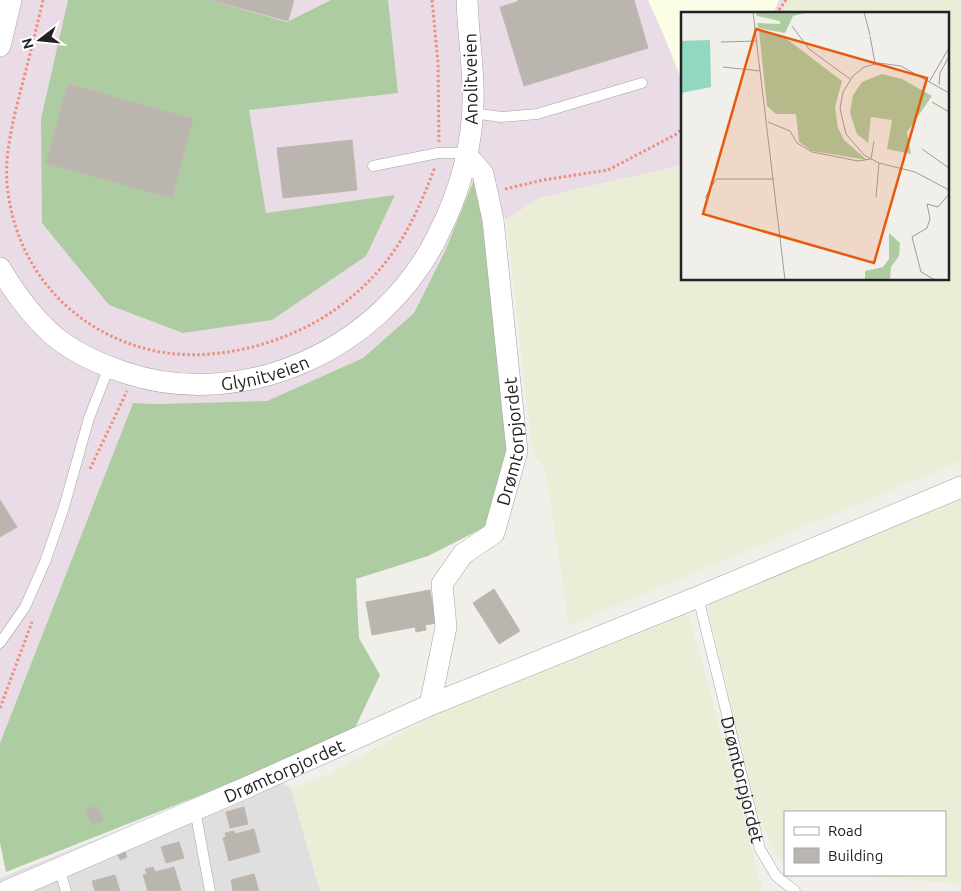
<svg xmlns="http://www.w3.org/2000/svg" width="961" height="891" font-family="Ubuntu,sans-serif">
	<rect width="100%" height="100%" fill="#f1efea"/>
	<!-- residential -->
	<polygon fill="#e0dfdf" points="267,771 291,789 320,891 0,891 0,878"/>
	<!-- industrial -->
	<polygon fill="#eadce6" points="0,0 786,0 781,14 682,14 682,163 675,167 539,198 506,220 476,175 446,249 414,313 363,358 267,401 157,404 133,403 0,743"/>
	<!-- education -->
	<polygon fill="#fcfde7" points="648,0 779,0 773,14 682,14 682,81 665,38"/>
	<!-- farmland -->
	<g fill="#ebeed7">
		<polygon points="786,0 961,0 961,461 569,625 545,468 533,455 506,220 539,198 675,167 682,163 682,279 947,279 947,14 781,14"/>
		<polygon points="961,493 961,884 853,875 945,875 945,812 785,812 785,861 776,856 756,808 707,603"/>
		<polygon points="676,607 690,618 763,891 320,891 291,789 326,776 448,707"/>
	</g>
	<!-- forest -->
	<g fill="#adcca2">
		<polygon points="68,0 209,0 287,22 331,0 388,0 398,93 249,110 266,213 395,195 366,256 272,320 183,333 109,305 42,223 41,119"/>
		<polygon points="476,175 502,380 508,450 485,527 428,556 356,579 359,638 380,675 354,730 287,761 6,872 0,843 0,743 133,403 157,404 267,401 363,358 414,313 446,249"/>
	</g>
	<!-- building -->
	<g fill="#bbb5af" stroke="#c2b7ad">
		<polygon points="211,0 294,0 288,21"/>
		<polygon points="518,0 634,0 648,48 524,86 500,7 517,2"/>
		<polygon points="68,84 193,119 172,198 46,163"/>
		<polygon points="352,140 357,190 283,198 277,148"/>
		<polygon points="0,500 17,527 0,537"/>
		<polygon points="494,589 520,631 499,644 473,603"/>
		<polygon points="430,590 436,623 425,625 426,630 416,632 415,627 372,635 366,602"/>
		<polygon points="97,806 103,821 92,825 86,810"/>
		<polygon points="244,807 248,824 230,828 226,812"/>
		<polygon points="254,829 260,852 229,861 223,838 226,837 225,833 234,831 235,834"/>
		<polygon points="179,842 184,858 166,863 161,847"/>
		<polygon points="125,852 127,857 120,860 118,855"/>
		<polygon points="153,867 155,872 174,867 181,890 177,891 148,891 143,875 147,874 145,869"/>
		<polygon points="254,874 259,891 233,891 231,880"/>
		<polygon points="115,875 120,891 95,891 92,881"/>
	</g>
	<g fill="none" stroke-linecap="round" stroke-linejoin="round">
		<defs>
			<g id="lane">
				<polyline points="473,113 501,117 537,114 642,83"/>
				<polyline points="373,166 438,153 458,153 467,158"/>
				<path id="s1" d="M 698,597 L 760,849 L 776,876 L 795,891"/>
				<polyline points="0,643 25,607 45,562 64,507 89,418 109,367"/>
				<polyline points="195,810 210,891"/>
				<polyline points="59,868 66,891"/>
			</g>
			<g id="street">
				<polyline points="0,46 11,0"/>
				<path id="s2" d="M 0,268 C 16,295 34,320 59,340 C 79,355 102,365 126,373 C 246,412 382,348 437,237 C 461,190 475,139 473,86 C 472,57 468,29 467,0"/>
				<path id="s3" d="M 430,705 L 446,627 L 442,584 L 463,554 L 494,533 L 517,451 L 493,220 L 483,174 L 473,162 L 467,158"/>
				<path id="s4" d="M 7,891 L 243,789 L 430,705 L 698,597 L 961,487"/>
			</g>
		</defs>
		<!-- lane casing -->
		<use href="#lane" stroke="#a3a3a3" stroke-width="11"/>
		<!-- street casing -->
		<use href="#street" stroke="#a3a3a3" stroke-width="22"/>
		<!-- path -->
		<g stroke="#ee8f7e" stroke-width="3" stroke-dasharray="2.5 2.5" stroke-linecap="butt">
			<path d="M 43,0 C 36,30 29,59 21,89 C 12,125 2,162 9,199 C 21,272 72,328 143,348 C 205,366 284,346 336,309 C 390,270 412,228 435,167"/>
			<polyline points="432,0 438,63 439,142"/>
			<polyline points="776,14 786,0"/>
			<polyline points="505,189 543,180 608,170 675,135 682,129"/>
			<polyline points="90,469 127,391"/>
			<polyline points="0,708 32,622"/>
		</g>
		<!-- lane -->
		<use href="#lane" stroke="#fff" stroke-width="10"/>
		<!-- street -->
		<use href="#street" stroke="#fff" stroke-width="21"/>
	</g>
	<g text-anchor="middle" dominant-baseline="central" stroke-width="4" stroke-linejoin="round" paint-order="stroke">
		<!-- street labels -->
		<g font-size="18" fill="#222" stroke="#fff">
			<text transform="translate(470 79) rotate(-91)">Anolitveien</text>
			<text stroke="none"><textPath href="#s2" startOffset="310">Glynitveien</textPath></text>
			<text stroke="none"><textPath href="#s3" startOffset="291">Drømtorpjordet</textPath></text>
			<text stroke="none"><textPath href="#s4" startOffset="302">Drømtorpjordet</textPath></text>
			<text stroke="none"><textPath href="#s1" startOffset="188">Drømtorpjordet</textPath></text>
		</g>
	</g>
	<!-- overview -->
	<g transform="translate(681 12)">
		<rect width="268" height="268" fill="#f1efea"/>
		<path d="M 75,0 L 128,0 L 112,4 L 104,21 L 77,16 L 76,11 L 99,12 L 99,9 L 76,4 ZM 78,19 L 103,25 L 161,69 L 154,95 L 157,116 L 163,128 L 186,148 L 131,139 L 118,130 L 115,102 L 95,102 L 86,94 ZM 201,62 L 221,67 L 251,84 L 226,120 L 230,142 L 206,137 L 211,108 L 190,105 L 187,131 L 176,122 L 169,101 L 172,83 L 181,70 ZM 208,221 L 219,231 L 218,244 L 210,255 L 209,267 L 184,267 L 184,259 L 202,255 L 208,247 Z" fill="#adcca2"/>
		<path d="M 29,28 L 30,75 L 0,81 L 0,29 Z" fill="#90d8c0"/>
		<path fill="none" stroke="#9e9d9a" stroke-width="1" d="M 0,0 L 65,0M 72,0 L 104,268M 183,0 L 189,23M 111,14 L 128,37 L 169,67M 189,24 L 194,51M 40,30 L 76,29M 42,55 L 79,59M 248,70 L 268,36M 258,73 L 259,61 L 267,46M 268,81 L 220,54 L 198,51 L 183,55 L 172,64 L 162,80 L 159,97 L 165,122 L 183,143 L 198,151 L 234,160 L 268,178M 251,90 L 268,100M 87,110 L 109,119 L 116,131 L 131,140 L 177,149 L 190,147M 241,137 L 268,156M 190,147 L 193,129M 195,185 L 198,151M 24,186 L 35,167 L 93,167M 254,268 L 240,260 L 231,225 L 246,216 L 249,207 L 246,192 L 257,195 L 268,182"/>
		<path fill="#e8590c" fill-opacity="0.15" stroke="#e8590c" stroke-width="2.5" d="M 75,17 L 246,66 L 193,251 L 22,202 Z"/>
		<rect width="268" height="268" fill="none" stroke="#222" stroke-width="2.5"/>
	</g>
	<!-- legend -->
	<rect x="784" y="811" width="162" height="65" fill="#ffffff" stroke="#a7a7a7"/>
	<rect x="794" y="827" width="25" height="8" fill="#ffffff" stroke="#a7a7a7"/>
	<text x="828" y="836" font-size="15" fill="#222222">Road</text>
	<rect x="794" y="848" width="25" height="15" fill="#bbb5af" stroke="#a7a7a7"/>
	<text x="828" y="861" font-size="15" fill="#222222">Building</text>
	<!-- north arrow -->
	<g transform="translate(40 40) rotate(254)" stroke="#ffffff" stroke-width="4" paint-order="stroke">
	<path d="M0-4L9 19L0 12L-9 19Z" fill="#222222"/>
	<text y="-8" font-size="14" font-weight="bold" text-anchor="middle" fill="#222222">N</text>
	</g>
</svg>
